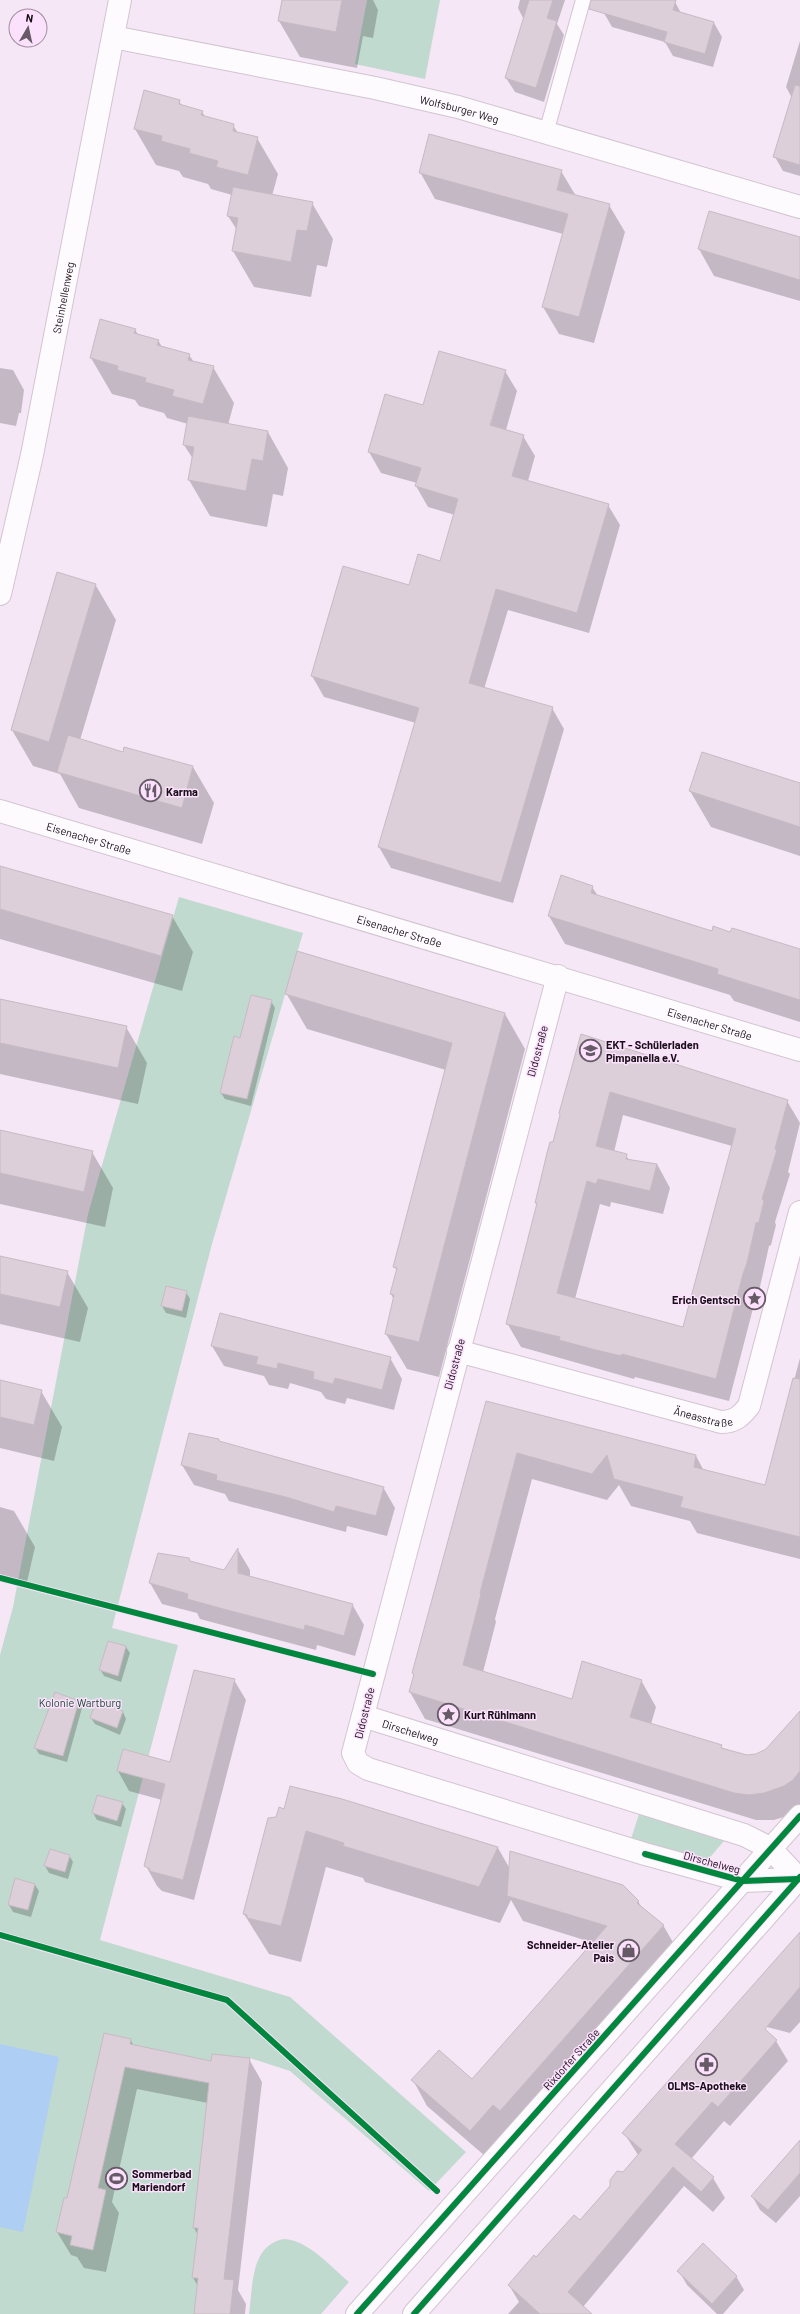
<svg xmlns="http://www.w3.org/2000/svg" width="800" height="2314" font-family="Barlow,sans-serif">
	<rect width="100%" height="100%" fill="#f6e7f6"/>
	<!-- green -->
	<g fill="#c1dacf">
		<polygon points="367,0 440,0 425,79 355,64"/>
		<polygon points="179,897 303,933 212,1244 112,1628 178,1645 100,1940 290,1997 466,2152 429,2191 290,2071 250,2058 224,2279 230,2314 0,2314 0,1655 13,1607 88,1214"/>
		<polygon points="639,1814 724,1841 705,1863 631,1839"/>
		<path d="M 284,2239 C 308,2240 331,2267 349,2282 L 321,2314 L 249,2314 C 253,2287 250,2245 284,2239 Z"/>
	</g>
	<!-- water -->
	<polygon fill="#aecef4" points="0,2044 59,2057 23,2232 0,2227"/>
	<!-- shadow -->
	<g fill="#0003" fill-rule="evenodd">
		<polygon points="282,0 373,0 378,10 373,38 363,36 357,68 300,57 279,21"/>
		<polygon points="520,0 565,0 557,24 564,35 544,102 515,92 506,78 524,20 518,8"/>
		<polygon points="608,0 666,0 675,2 681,13 714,23 722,37 713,67 673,56 665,42 612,27 604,13"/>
		<polygon points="800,41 800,176 783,171 775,157 792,98 786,87"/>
		<polygon points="179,101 182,106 202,111 205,117 233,125 238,133 257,138 278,174 272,196 312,203 333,239 327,267 317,265 311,297 254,287 233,251 237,230 228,216 232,195 211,189 208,184 183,177 179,171 156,165 135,129"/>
		<polygon points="561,171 576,196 609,205 625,232 594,343 559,334 543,307 563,234 435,199 420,172"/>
		<polygon points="800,238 800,301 714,276 699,249"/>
		<polygon points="135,329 138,335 158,340 162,347 189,355 194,362 213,367 234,403 228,425 268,432 288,468 283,496 273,494 267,527 210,516 189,480 193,459 184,445 188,424 167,418 164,413 139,406 135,400 112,394 91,358"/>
		<polygon points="0,368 13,370 24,390 21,413 19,413 16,426 0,423"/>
		<path d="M 505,371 L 517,391 L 506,430 L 523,436 L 535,456 L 528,481 L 608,505 L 620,525 L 589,633 L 508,610 L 484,689 L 552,708 L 564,729 L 513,903 L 391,868 L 379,847 L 416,723 L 324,697 L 312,676 L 410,587 L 441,562 L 455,515 L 428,507 L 416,486 L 417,483 L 381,473 L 369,452 L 424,406 ZM 500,385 L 502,385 L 489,430 L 487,429 Z"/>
		<polygon points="95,584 116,620 80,740 124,753 125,748 193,767 214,803 202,844 79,808 60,774 33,766 12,730"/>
		<polygon points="800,784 800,856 711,827 690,791"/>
		<polygon points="0,867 172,916 193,952 182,991 0,939"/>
		<polygon points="592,887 598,896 712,932 730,933 800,950 800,1022 734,1001 730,995 565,944 549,916"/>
		<polygon points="286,993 505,1014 525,1049 439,1377 407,1369 386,1334 394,1300 391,1294 397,1271 394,1266 446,1070 307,1029"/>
		<polygon points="0,1000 126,1027 147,1063 138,1104 0,1074"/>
		<polygon points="271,1001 275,1008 251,1106 225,1099 221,1093 241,1039"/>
		<path d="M 582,1036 L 787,1101 L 800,1123 L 788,1172 L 790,1174 L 775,1222 L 776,1225 L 771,1245 L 769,1246 L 760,1287 L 756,1297 L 729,1401 L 635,1377 L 634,1379 L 521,1347 L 507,1323 L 538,1206 L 536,1203 ZM 623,1115 L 732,1146 L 684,1328 L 575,1299 L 600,1204 L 610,1207 L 611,1202 L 663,1214 L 670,1188 L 657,1164 L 629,1160 L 626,1155 L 614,1152 Z"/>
		<polygon points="0,1131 92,1152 113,1188 105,1227 0,1204"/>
		<polygon points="0,1257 67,1272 88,1308 80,1342 0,1324"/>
		<polygon points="186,1292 190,1299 186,1318 166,1313 162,1306"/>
		<polygon points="212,1346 390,1358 402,1379 394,1410 347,1398 345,1404 326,1399 321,1392 290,1383 288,1389 269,1385 264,1376 224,1366"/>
		<polygon points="800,1358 800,1559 697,1533 690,1521 631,1506 619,1485 607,1500 532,1479 495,1619 496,1622 483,1672 573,1700 641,1680 656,1707 651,1724 747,1756 757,1755 767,1750 800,1711 800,1812 774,1820 756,1820 425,1719 410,1692 414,1676 413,1673 487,1402 696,1456 704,1471 766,1486"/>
		<polygon points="0,1381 41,1391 62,1427 54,1461 0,1448"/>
		<polygon points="220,1442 383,1487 395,1508 387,1536 347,1526 346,1532 229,1501 225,1494 194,1485 182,1465"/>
		<polygon points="0,1507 14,1511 35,1547 27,1582 0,1576"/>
		<polygon points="238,1550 250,1570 250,1577 352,1604 364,1625 355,1656 317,1645 316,1650 200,1619 197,1613 162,1604 150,1583 224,1571"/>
		<polygon points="126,1647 130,1653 121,1682 104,1676 100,1669"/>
		<polygon points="234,1680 246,1700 194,1900 162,1891 157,1886 146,1866 162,1800 129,1791 118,1771 171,1763"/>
		<polygon points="78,1701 82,1708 67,1762 39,1754 35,1747 41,1729"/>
		<polygon points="123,1712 126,1719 120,1735 95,1724 91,1718"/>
		<polygon points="341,1800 498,1848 510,1869 638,1901 642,1908 663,1925 678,1951 485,2156 427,2106 413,2080 472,2081 594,1943 523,1921 511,1900 500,1923 365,1882 363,1878 326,1867 301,1962 269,1954 244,1914 277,1818 285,1810"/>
		<polygon points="122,1803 126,1809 121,1827 97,1820 93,1813"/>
		<polygon points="69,1855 73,1862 68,1879 49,1873 45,1866"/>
		<polygon points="35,1885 39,1891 31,1917 13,1912 9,1905"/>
		<polygon points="800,1943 800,2022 790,2033 759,2025 776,2041 788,2061 730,2126 724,2121 691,2159 713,2178 725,2198 713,2212 684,2186 583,2307 590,2314 508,2314 519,2302 509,2285 536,2259 580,2222 638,2155 624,2133"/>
		<polygon points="130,2039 134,2046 212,2062 249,2059 262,2082 238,2290 246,2304 245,2314 195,2314 198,2286 193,2278 198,2235 194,2228 208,2103 137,2089 112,2202 119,2213 106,2272 84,2268 77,2257 71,2255 57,2232 68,2199"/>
		<polygon points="800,2142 800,2196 776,2223 760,2210 752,2196"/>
		<polygon points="679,2271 736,2276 744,2290 723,2314 717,2314 687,2285"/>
	</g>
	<!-- building -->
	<g fill="#ddcfd9" stroke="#c7bac3" fill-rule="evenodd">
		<polygon points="282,0 342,0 336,32 278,21"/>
		<polygon points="529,0 553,0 547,18 557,21 536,88 505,78"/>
		<polygon points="591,0 676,0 673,10 714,22 705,54 664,42 667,32 589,9"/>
		<polygon points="795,85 800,86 800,165 773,157"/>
		<polygon points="144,90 180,100 179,104 203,111 201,115 234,124 233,131 258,137 248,175 216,167 218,161 189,153 190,149 161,141 162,136 134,129"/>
		<polygon points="429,134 562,170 557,190 610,204 579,317 542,307 568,214 419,173"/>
		<polygon points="233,187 313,202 307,231 297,230 291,262 232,251 238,218 227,216"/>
		<polygon points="709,211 800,237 800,280 698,249"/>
		<polygon points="100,319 136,329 134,333 159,340 157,345 190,354 188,360 214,366 203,404 172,396 174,390 145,382 146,378 117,370 118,366 90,358"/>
		<polygon points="439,351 506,370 490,425 524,435 512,476 609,504 577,613 496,589 469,683 553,707 501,883 378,847 419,708 311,676 343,566 409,585 418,554 440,561 458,499 415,486 421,468 368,452 385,394 423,405"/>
		<polygon points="188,416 268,431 263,461 252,459 246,491 188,480 194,447 183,445"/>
		<polygon points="57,572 96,584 49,742 11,730"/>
		<polygon points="68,735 123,752 124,747 193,766 182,808 57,772"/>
		<polygon points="702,752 800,783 800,827 689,791"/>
		<polygon points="0,866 173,915 161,956 0,909"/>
		<polygon points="561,875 593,886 591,893 712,931 713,926 730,932 732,928 800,949 800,1000 717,974 718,969 548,916"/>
		<polygon points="297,951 505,1013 419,1342 385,1334 394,1295 390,1294 397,1268 393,1267 452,1043 285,994"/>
		<polygon points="251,995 272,1000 247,1099 220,1093 234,1036 240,1038"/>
		<polygon points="0,999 127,1026 118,1068 0,1043"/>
		<path d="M 581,1034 L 788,1100 L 775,1149 L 777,1150 L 762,1199 L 764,1201 L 759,1222 L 756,1223 L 747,1263 L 743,1274 L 716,1379 L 622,1354 L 621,1356 L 592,1349 L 559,1340 L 560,1337 L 506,1324 L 537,1203 L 535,1203 L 547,1153 L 550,1142 L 553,1142 L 560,1115 L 559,1113 ZM 610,1092 L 736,1129 L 683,1327 L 557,1293 L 587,1181 L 596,1184 L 598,1179 L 650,1191 L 657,1164 L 626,1159 L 627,1154 L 596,1146 Z"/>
		<polygon points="0,1130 93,1151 84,1192 0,1173"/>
		<polygon points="0,1256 68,1271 60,1307 0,1294"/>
		<polygon points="166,1286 187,1291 182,1311 161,1306"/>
		<polygon points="220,1313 391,1357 382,1390 335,1378 333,1384 313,1379 314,1372 278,1363 277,1369 256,1364 258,1357 211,1346"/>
		<polygon points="793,1378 800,1379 800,1537 680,1507 683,1497 614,1479 607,1455 592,1474 517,1453 480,1593 481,1594 463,1665 572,1699 582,1661 642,1680 630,1717 722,1745 721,1748 747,1755 756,1754 766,1749 800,1711 800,1771 793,1780 784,1786 764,1793 749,1795 734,1793 409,1692 414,1674 412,1673 486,1401 696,1455 694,1467 765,1485"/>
		<polygon points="0,1380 42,1390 34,1425 0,1417"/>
		<polygon points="189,1433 219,1439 219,1441 384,1487 376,1516 336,1506 334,1512 286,1497 216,1480 217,1475 181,1465"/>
		<polygon points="238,1548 238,1573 353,1604 344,1636 305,1625 304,1630 227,1610 187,1599 188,1594 149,1583 158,1553 189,1558 190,1561 224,1570"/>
		<polygon points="108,1641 126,1646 118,1676 99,1670"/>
		<polygon points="194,1670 235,1679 183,1880 149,1871 150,1869 144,1866 165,1784 117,1771 123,1749 170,1762"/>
		<polygon points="55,1692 79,1701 63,1756 34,1748"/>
		<polygon points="96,1701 123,1711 117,1728 90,1718"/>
		<polygon points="290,1786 342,1799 498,1847 479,1887 343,1846 344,1843 306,1831 281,1926 247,1918 247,1915 243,1914 268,1818 276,1817 279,1807 284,1809"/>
		<polygon points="97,1795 123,1802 117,1821 92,1813"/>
		<polygon points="50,1849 70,1855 65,1872 44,1866"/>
		<polygon points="510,1851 623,1885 639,1901 637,1903 664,1925 500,2111 493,2105 470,2131 411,2080 439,2050 472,2079 607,1926 507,1896"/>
		<polygon points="15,1878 35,1884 28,1910 8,1905"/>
		<polygon points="800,1932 800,1987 765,2029 777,2040 718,2107 712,2102 675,2144 714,2177 701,2192 673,2167 568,2292 592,2314 540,2314 508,2285 534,2255 536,2257 574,2215 580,2220 610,2186 610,2180 617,2171 623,2172 642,2150 622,2133"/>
		<polygon points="104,2033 131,2039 130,2044 211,2061 212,2054 250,2058 224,2279 234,2280 230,2314 194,2314 198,2278 192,2278 198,2228 193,2228 209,2083 125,2067 98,2188 106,2190 93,2250 70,2245 72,2236 56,2232 64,2198 67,2198"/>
		<polygon points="800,2140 800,2173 768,2210 751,2196"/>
		<polygon points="703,2243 737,2276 712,2304 677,2271"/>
	</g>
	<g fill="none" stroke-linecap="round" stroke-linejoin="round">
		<defs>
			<polyline id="service" points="546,133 583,0"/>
			<g id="minor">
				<path id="s1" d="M 113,37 L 375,88 L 458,107 L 800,207"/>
				<path id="s2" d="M 0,594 L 32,455 L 120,0"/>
				<polyline points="558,976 353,1753 358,1763 368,1769 645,1854 743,1881 798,1879"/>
				<path id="s3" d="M 458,1351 L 721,1422 C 735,1422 741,1416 749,1406 L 800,1212"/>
				<path id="s4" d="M 363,1716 L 744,1835 L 770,1848 L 800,1880"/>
			</g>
			<g id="tertiary">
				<path id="s5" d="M 0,811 L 800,1050"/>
				<polyline points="357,2314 800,1816"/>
				<polyline points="414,2314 800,1877"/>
			</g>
		</defs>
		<!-- service casing -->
		<use href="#service" stroke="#d1c5d1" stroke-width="16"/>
		<!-- minor casing -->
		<use href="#minor" stroke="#d1c5d1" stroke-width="24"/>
		<!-- tertiary casing -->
		<use href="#tertiary" stroke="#d1c5d1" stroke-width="24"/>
		<!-- service -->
		<use href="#service" stroke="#fefbfe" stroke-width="14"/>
		<!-- minor -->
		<use href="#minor" stroke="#fefbfe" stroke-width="22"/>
		<!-- tertiary -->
		<use href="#tertiary" stroke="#fefbfe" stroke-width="22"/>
		<defs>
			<g id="cycleway">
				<polyline points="0,1578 373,1674"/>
				<polyline points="645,1854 743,1881 798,1879"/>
				<polyline points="0,1935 227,2000 437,2191"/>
				<polyline points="357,2314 800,1816"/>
				<polyline points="414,2314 800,1877"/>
			</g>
		</defs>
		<!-- cycleway casing -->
		<use href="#cycleway" stroke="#fce1fc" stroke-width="8"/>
		<!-- cycleway -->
		<use href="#cycleway" stroke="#00873e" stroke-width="6"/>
	</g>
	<!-- icons -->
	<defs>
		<symbol id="restaurant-ring" viewBox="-11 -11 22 22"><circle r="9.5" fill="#fce1fc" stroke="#655a65" stroke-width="1.5"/><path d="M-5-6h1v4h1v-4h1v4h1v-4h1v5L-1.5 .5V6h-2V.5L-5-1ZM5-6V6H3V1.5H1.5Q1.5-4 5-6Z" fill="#655a65"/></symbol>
		<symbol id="school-ring" viewBox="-11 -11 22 22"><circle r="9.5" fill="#fce1fc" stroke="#655a65" stroke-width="1.5"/><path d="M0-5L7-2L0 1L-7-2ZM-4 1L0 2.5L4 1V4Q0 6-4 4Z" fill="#655a65"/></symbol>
		<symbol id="sight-ring" viewBox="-11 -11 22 22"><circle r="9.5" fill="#fce1fc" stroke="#655a65" stroke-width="1.5"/><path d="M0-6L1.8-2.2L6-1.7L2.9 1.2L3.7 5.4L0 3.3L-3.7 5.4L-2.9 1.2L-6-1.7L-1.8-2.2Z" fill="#655a65"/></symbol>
		<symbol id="shop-ring" viewBox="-11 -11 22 22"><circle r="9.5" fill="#fce1fc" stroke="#655a65" stroke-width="1.5"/><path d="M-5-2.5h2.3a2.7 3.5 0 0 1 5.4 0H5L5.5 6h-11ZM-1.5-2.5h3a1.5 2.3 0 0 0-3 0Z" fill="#655a65"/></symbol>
		<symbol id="pharmacy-ring" viewBox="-11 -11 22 22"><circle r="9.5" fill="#fce1fc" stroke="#655a65" stroke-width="1.5"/><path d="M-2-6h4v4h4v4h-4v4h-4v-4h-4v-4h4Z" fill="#655a65"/></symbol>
		<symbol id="stadium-ring" viewBox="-11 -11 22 22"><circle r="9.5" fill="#fce1fc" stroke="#655a65" stroke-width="1.5"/><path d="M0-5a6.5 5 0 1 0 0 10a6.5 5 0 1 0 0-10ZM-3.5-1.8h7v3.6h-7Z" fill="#655a65"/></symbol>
	</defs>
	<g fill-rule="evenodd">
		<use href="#restaurant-ring" x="138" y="778" width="25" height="25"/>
		<use href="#school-ring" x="578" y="1038" width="25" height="25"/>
		<use href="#sight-ring" x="742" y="1286" width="25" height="25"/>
		<use href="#sight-ring" x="436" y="1702" width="25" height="25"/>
		<use href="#shop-ring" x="616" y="1938" width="25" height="25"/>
		<use href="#pharmacy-ring" x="694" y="2052" width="25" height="25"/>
		<use href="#stadium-ring" x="104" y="2166" width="25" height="25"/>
	</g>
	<g text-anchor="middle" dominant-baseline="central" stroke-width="3" stroke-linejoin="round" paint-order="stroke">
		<!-- street labels -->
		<g font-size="11" fill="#170e17" stroke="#fce1fc">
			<text stroke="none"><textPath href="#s1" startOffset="354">Wolfsburger Weg</textPath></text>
			<text stroke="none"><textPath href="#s2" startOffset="303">Steinhellenweg</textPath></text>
			<text stroke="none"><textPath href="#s5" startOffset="93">Eisenacher Straße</textPath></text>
			<text stroke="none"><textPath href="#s5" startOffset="417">Eisenacher Straße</textPath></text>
			<text stroke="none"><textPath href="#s5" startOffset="741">Eisenacher Straße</textPath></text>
			<text transform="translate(537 1051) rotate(-75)">Didostraße</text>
			<text transform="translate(454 1364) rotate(-75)">Didostraße</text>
			<text stroke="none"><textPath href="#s3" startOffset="254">Äneasstraße</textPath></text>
			<text transform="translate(364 1713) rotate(-76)">Didostraße</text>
			<text stroke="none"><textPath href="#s4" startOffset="50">Dirschelweg</textPath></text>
			<text transform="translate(712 1862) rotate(15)">Dirschelweg</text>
			<text transform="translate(571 2059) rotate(-48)">Rixdorfer Straße</text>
		</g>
		<!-- poi labels -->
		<g font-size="11" font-weight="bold" fill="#170e17" stroke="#fce1fc" text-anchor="start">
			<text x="166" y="791">Karma</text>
			<text x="606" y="1044">EKT - Schülerladen<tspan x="606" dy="13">Pimpanella e.V.</tspan></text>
			<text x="740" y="1299" text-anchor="end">Erich Gentsch</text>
			<text x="464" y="1714">Kurt Rühlmann</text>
			<text x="614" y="1944" text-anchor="end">Schneider-Atelier<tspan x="614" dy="13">Pais</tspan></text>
			<text x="707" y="2085" text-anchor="middle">OLMS-Apotheke</text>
			<text x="132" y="2173">Sommerbad<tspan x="132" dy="13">Mariendorf</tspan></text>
		</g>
		<!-- park labels -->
		<g font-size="11" fill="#144930" stroke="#fce1fc">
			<text x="80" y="1702">Kolonie Wartburg</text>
		</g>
	</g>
	<!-- north arrow -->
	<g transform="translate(28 28) rotate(9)"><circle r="19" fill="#fce1fc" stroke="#a08da0"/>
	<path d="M0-3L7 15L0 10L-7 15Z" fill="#655a65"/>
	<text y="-6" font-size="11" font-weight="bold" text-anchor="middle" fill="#170e17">N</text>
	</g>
</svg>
